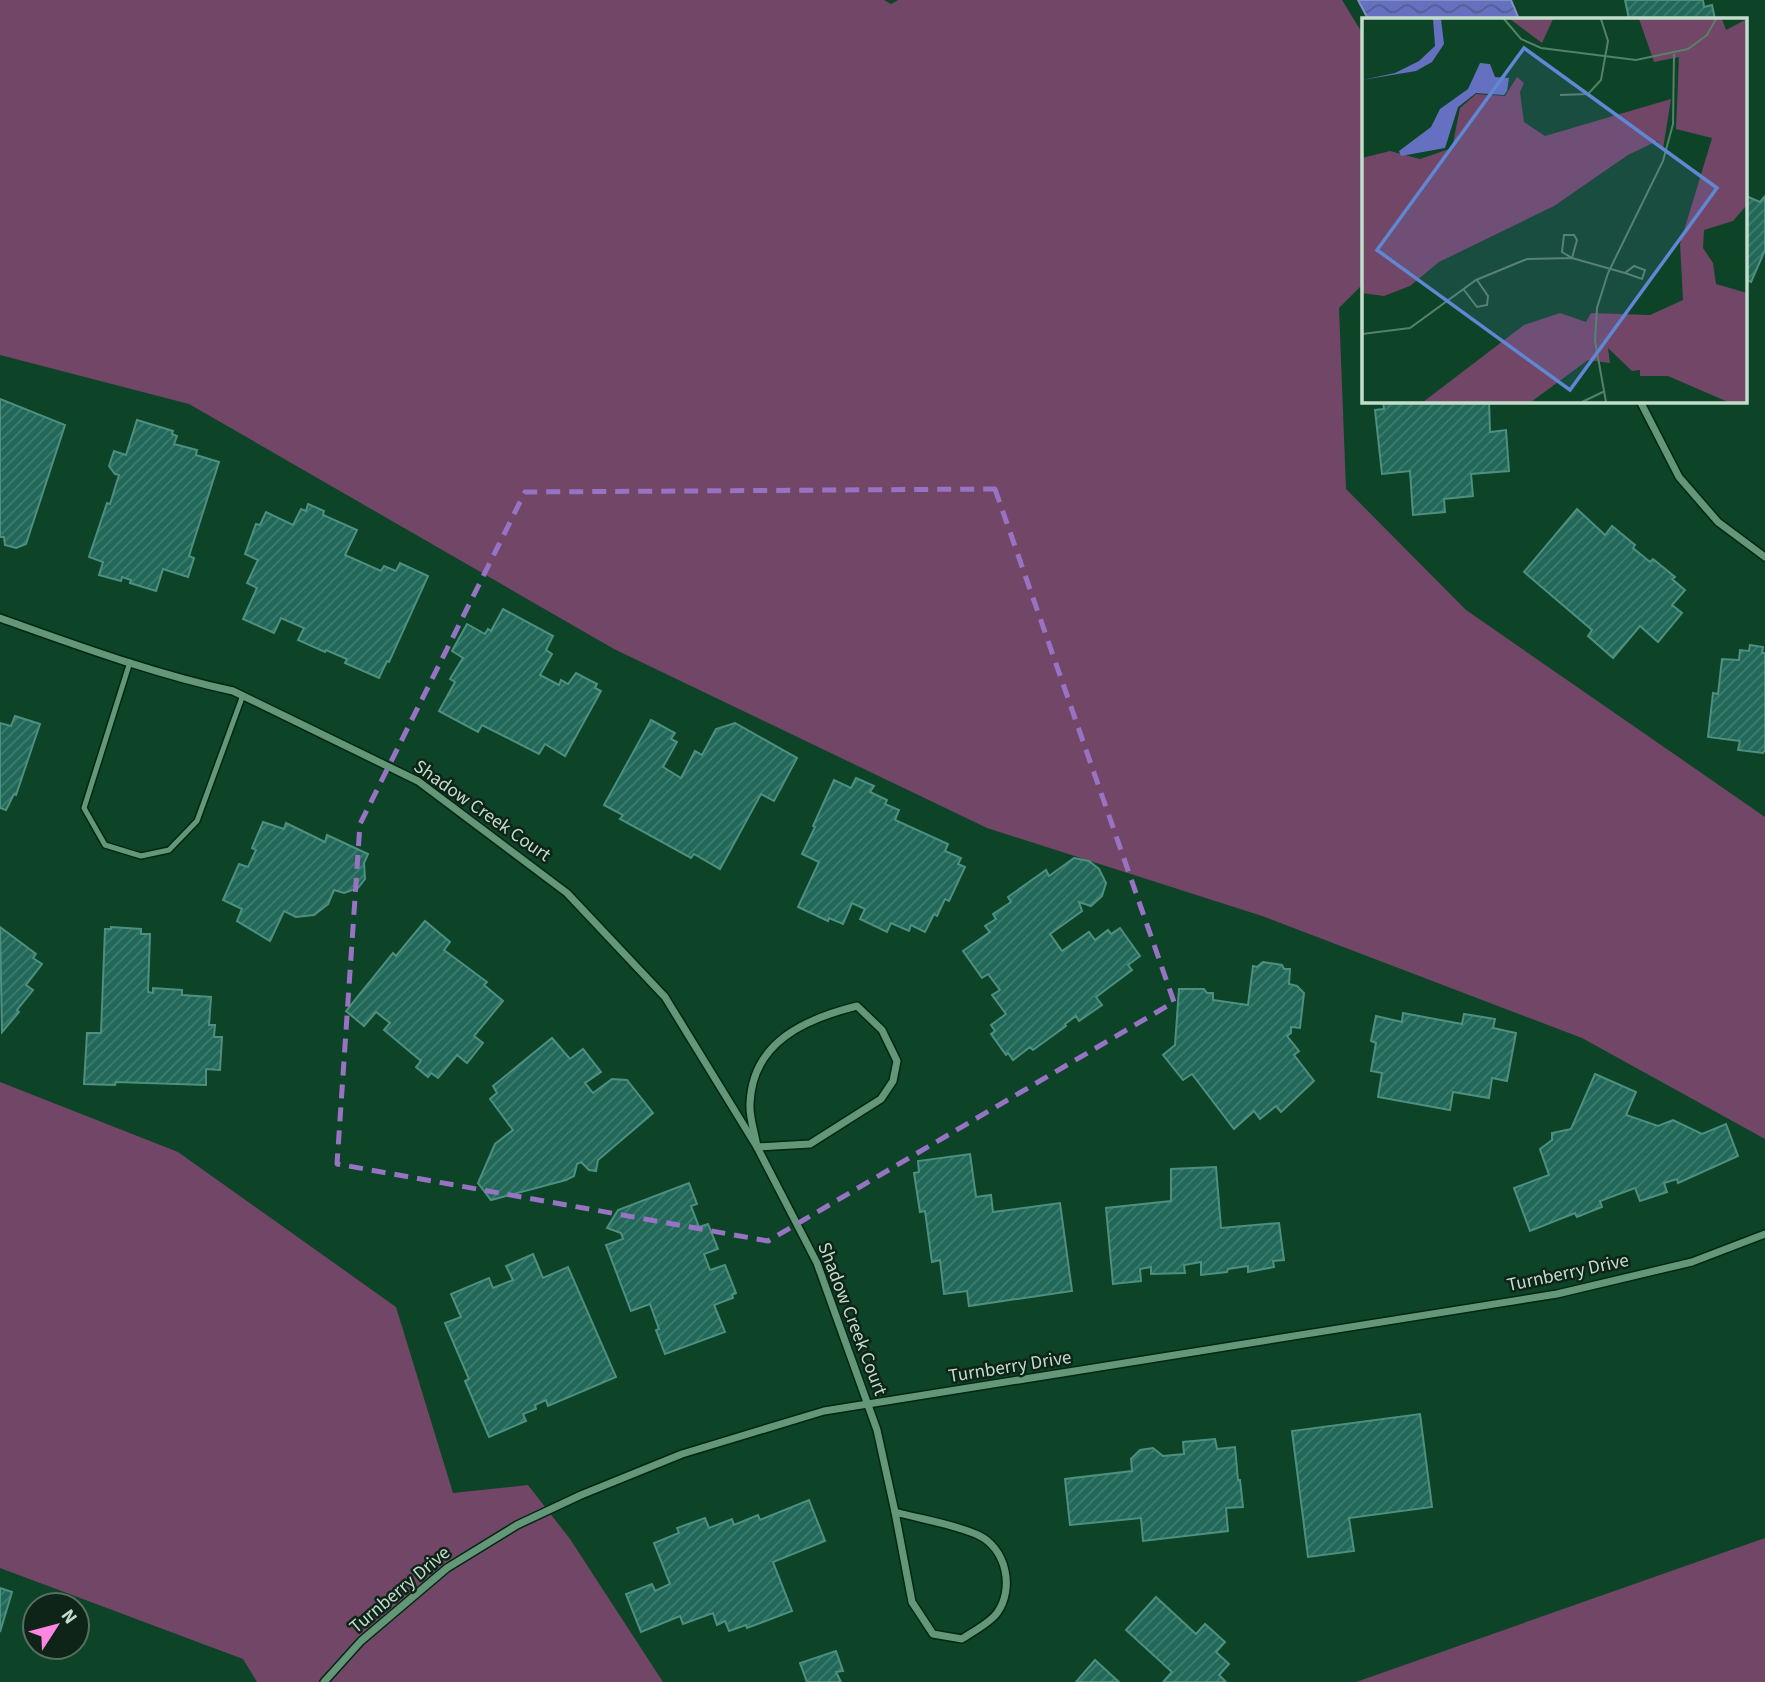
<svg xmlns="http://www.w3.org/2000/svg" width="1765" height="1682" font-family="'Source Sans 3',sans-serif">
	<defs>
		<pattern id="water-waves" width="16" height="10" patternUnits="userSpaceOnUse" patternTransform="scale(1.75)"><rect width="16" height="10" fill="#6670c1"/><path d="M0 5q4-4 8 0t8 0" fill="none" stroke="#545e8c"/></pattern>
		<pattern id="building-hatch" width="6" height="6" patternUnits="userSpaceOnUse" patternTransform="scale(1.75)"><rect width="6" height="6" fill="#216859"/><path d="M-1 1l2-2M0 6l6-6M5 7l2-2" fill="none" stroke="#407d70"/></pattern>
	</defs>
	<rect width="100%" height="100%" fill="#0d4327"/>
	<!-- green -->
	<g fill="#724667">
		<polygon points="0,0 884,0 891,4 898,0 1342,0 1364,36 1364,283 1339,308 1346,489 1466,610 1765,817 1765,1139 1582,1038 1262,916 987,828 614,649 189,404 0,355"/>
		<polygon points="0,1082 178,1152 396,1307 453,1493 528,1485 570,1539 663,1682 257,1682 243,1659 0,1568"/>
		<polygon points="1765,1538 1765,1682 1356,1682"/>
	</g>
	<!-- water -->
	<polygon fill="url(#water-waves)" stroke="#8291c4" stroke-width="2" points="1358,0 1511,0 1519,19 1368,19"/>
	<!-- building -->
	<g fill="url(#building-hatch)" stroke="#4d9080" stroke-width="2">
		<polygon points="1625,0 1703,0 1704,7 1712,5 1715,19 1629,19"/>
		<polygon points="1746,196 1760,202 1765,196 1765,250 1751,282 1746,279"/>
		<polygon points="0,399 65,425 26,544 16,548 5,545 4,537 0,537"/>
		<polygon points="1383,401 1489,401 1490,432 1506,430 1509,471 1471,474 1473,496 1444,499 1445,512 1413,515 1410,471 1382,474 1375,410 1384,409"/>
		<polygon points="137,420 173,431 172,434 177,436 174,444 197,450 196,455 219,462 189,556 194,558 188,577 163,569 156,591 130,583 131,580 122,577 121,581 99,575 103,562 89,557 107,503 110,504 119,475 115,474 109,466 114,451 126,455"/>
		<polygon points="308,504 324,511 323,515 357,530 345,555 381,571 384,566 396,571 400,563 428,576 389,662 387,661 379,678 345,663 347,659 326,650 325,652 298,640 304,628 281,618 274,633 243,619 257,588 247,583 258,560 245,554 256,524 260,525 266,512 293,525 301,509 306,511"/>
		<polygon points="1577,509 1605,535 1612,526 1635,545 1633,548 1650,562 1653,559 1675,577 1672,579 1685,590 1672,605 1682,613 1658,642 1640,626 1613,658 1588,636 1592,630 1524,572"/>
		<polygon points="503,609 553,636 546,650 552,654 540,675 559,685 561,680 568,684 576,673 597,684 595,688 601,691 565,756 545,744 539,754 482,725 478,732 439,711 455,682 450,679 463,658 452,651 467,624 485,634 488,629 491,631"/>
		<polygon points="1750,645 1763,647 1762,653 1765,653 1765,750 1763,753 1738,750 1740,741 1708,737 1713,693 1718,694 1722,659 1739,660 1740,650 1749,651"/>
		<polygon points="15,716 40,724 16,795 14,794 6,810 0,808 0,723 11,726"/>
		<polygon points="651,720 675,733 671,739 677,742 663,767 681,778 695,751 702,755 716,729 735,723 797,758 774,801 761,794 720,869 694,854 691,858 620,819 623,815 604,805"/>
		<polygon points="856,778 874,786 870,792 887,800 885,804 899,810 895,820 948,844 945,851 961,858 958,864 965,867 949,901 945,899 937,916 934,914 925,932 911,925 909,931 891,923 887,932 860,919 865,909 852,903 843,924 829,918 828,921 798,907 819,862 802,854 815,827 813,826 834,780 851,788"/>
		<polygon points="263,822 284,829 286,823 325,842 327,835 368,854 364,863 365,879 358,888 344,893 334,890 328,904 314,915 296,917 284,911 270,941 237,921 242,909 223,900 239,864 248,867 256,850 252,848"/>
		<polygon points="1074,858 1089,861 1099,869 1106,883 1102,896 1091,906 1079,902 1082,911 1050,934 1062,951 1089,932 1095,940 1108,930 1111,934 1120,928 1140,956 1128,965 1132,970 1096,997 1102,1005 1079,1021 1076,1016 1065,1024 1066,1026 1033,1050 1030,1047 1013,1060 1008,1053 1006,1055 991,1034 995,1031 991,1025 1006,1014 992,995 1000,990 988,974 982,978 963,951 990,932 985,926 996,919 993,914 1011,902 1008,897 1046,870 1049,876"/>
		<polygon points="425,921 450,942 444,950 487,982 484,985 503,1001 474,1036 483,1043 467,1063 457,1055 438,1078 431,1073 428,1077 416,1067 421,1061 384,1030 390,1023 376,1012 364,1026 346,1011 393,953 396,956"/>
		<polygon points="0,927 36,954 33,958 42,964 26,985 33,990 17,1010 19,1012 2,1032"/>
		<polygon points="111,927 141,929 141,934 150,934 148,992 153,993 153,988 182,990 182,995 211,997 209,1025 215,1025 214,1037 222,1037 220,1070 206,1069 206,1085 116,1082 115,1085 84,1084 87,1033 101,1033 105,929 111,929"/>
		<polygon points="1263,962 1282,965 1284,969 1290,969 1289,984 1297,986 1304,993 1300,1028 1291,1027 1291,1033 1287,1036 1299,1051 1294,1055 1314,1081 1281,1112 1276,1106 1260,1119 1254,1111 1234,1129 1192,1074 1183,1080 1163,1055 1175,1045 1179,989 1204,989 1207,993 1213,993 1213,1000 1248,1005 1253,966 1257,967"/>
		<polygon points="1403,1013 1462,1024 1464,1014 1495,1019 1493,1028 1516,1033 1507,1081 1492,1078 1489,1098 1453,1092 1450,1110 1378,1097 1382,1073 1371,1071 1376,1043 1371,1041 1376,1016 1402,1022"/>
		<polygon points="552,1038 570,1059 583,1049 601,1072 585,1083 593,1093 612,1079 627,1080 653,1113 598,1160 596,1171 589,1170 581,1162 577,1164 574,1176 566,1180 491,1200 478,1183 495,1144 513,1130 490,1099 497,1093 493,1086"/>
		<polygon points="1595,1074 1636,1092 1626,1115 1658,1126 1673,1120 1702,1134 1726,1124 1738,1156 1678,1183 1677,1179 1664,1183 1667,1192 1640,1201 1635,1188 1600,1201 1602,1207 1577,1217 1575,1213 1530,1231 1514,1188 1549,1175 1540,1149 1552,1140 1552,1133 1571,1129"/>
		<polygon points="970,1154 976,1197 991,1195 993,1212 1060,1203 1072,1291 969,1306 967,1291 944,1294 940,1260 932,1262 925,1211 920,1212 914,1173 919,1172 918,1161"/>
		<polygon points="1216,1167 1221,1228 1279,1223 1284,1260 1273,1261 1274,1267 1248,1272 1248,1266 1228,1269 1227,1272 1201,1275 1201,1262 1184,1265 1185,1273 1151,1274 1151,1267 1140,1269 1141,1281 1113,1284 1106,1208 1171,1201 1171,1169"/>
		<polygon points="689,1183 697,1204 691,1206 699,1227 708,1224 718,1249 704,1254 710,1270 725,1265 736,1293 732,1295 733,1298 714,1305 725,1332 665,1354 656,1330 659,1329 650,1304 631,1311 606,1245 623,1239 621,1233 607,1228 618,1210"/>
		<polygon points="533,1254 543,1278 568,1267 616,1377 548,1406 546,1400 535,1405 536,1409 523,1414 526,1421 489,1437 465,1381 469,1379 445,1323 461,1317 451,1294 489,1278 493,1288 513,1280 506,1266"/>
		<polygon points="1420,1414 1432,1507 1349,1518 1354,1551 1308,1557 1292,1431"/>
		<polygon points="1215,1439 1217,1449 1235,1447 1238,1480 1240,1480 1243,1507 1226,1508 1228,1531 1143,1541 1141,1518 1070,1525 1065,1479 1132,1471 1131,1459 1140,1450 1153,1448 1163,1456 1184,1454 1183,1442"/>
		<polygon points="809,1500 825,1541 773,1562 792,1611 747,1628 746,1625 729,1631 725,1621 717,1625 713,1613 683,1624 680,1616 641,1632 626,1594 652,1584 655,1591 670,1584 654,1543 679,1533 677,1528 705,1518 709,1528 732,1519 734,1525 758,1515 760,1520"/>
		<polygon points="0,1588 12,1592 0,1632"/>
		<polygon points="1156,1597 1196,1634 1205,1624 1225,1642 1216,1652 1229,1664 1219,1675 1226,1682 1163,1682 1172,1672 1126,1630"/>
		<polygon points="836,1651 843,1671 836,1672 841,1682 807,1682 800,1663"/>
		<polygon points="1095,1660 1119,1682 1076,1682"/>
	</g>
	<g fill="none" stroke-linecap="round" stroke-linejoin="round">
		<defs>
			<polyline id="lane" points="130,662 84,808 105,845 141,856 169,850 197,821 243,695"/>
			<g id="street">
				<polyline points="1640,401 1679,477 1718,522 1765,557"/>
				<path d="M 0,618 C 76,645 154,674 233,691 L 418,781 L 567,893 L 665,997 L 757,1147 L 817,1263 L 877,1430 L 895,1512"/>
				<path d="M 857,1006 L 882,1030 L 897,1061 L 893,1081 L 881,1099 L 810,1144 L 757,1147 C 755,1133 749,1117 750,1104 C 752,1042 805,1019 857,1006 Z"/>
				<path d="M 895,1512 C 920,1519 954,1524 978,1535 C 1006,1548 1015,1588 997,1613 C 990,1623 972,1632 962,1639 L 933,1634 L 912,1602 Z"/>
				<polyline points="324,1682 361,1641 447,1568 517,1525 581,1495 682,1454 824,1411 1557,1294 1692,1262 1765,1234"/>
			</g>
		</defs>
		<!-- lane casing -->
		<use href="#lane" stroke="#002713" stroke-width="8"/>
		<!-- street casing -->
		<use href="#street" stroke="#002713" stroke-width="10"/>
		<!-- lane -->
		<use href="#lane" stroke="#649777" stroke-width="5"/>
		<!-- street -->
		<use href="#street" stroke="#649777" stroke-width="7"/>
	</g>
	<!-- marked area -->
	<path fill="none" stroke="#9873c4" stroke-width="5" stroke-dasharray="14 9" stroke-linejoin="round" d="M 995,489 L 1174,1002 L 768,1241 L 337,1164 L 360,824 L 525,492 Z"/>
	<g text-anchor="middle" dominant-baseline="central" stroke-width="5" stroke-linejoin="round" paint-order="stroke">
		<!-- street labels -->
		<g font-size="19" fill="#c3ddcb" stroke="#0f2418">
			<text transform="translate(482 811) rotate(35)">Shadow Creek Court</text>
			<text transform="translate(1568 1273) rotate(-12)">Turnberry Drive</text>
			<text transform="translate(852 1319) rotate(69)">Shadow Creek Court</text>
			<text transform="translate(1010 1367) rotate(-9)">Turnberry Drive</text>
			<text transform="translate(400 1590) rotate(-40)">Turnberry Drive</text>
		</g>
	</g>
	<!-- overview -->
	<g transform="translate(1362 18)">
		<rect width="385" height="385" fill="#0d4327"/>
		<path d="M 148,1 L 191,1 L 180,25 ZM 277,1 L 360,1 L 364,12 L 385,1 L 384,188 L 371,203 L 342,212 L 341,230 L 351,245 L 354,266 L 385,275 L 385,384 L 366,384 L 306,358 L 278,358 L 278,352 L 270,353 L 246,330 L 248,345 L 226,342 L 169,384 L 61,384 L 162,307 L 198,295 L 224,304 L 229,295 L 288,297 L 321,282 L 318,226 L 350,120 L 314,111 L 317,39 L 292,44 ZM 155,59 L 162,65 L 158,74 L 162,104 L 183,118 L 309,81 L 301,131 L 295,123 L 266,137 L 192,188 L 77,244 L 48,268 L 22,278 L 0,275 L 0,140 L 28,133 L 58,141 L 90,130 L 98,90 L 114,76 L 143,78 Z" fill="#724667"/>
		<path d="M 71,1 L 79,1 L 82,26 L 70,44 L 54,53 L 0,62 L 33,55 L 57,43 L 73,28 ZM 118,45 L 128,46 L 133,59 L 147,60 L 145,73 L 142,77 L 114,75 L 96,89 L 83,130 L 39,138 L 37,133 L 69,109 L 78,91 L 106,71 Z" fill="#6670c1"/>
		<path fill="none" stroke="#568169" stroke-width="2" d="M 142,1 L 159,21 L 179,30 L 274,42 L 326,31 L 345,17 L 354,1M 198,77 L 226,76 L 239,62 L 246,23 L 239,1M 202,217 L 212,217 L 215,222 L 210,240 L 200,234 ZM 272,248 L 283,252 L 280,261 L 263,255 ZM 102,272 L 115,289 L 125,287 L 126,278 L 115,262M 0,316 L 48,310 L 114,262 L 165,241 L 210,240 L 263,255M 220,384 L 243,373M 244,384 L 233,323 L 235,290 L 246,255 L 301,143 L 311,106 L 312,36"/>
		<path fill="#5f87d3" fill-opacity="0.15" stroke="#5f87d3" stroke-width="3.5" d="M 162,30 L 355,170 L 208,372 L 15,232 Z"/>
		<rect width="385" height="385" fill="none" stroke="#c3ddcb" stroke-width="3.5"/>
	</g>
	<!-- north arrow -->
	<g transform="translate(56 1626) rotate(54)"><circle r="33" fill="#0f2418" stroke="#576e60" stroke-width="2"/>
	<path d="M0-5L12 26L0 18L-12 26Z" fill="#fd86e2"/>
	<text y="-10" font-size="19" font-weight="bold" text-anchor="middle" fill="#c3ddcb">N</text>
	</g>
</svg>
